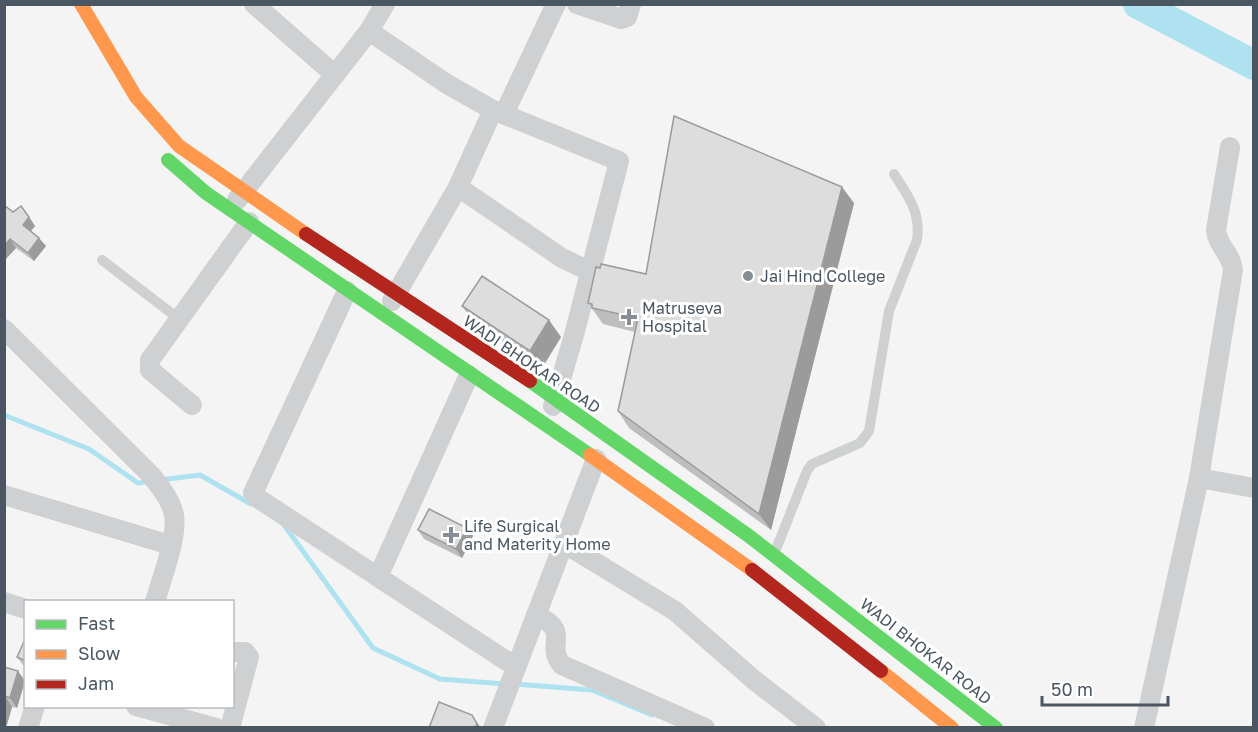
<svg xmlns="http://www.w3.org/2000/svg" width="1258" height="732" font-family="'Golos Text',sans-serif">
	<rect width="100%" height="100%" fill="#f4f4f4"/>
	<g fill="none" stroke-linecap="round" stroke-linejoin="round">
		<!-- stream -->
		<g stroke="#aee2f0" stroke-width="5">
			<polyline points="4,415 89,449 138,483 151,481"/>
			<polyline points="160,480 200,475 251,504"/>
			<polyline points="284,525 373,648 440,679 505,684"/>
			<polyline points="514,684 592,690 652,715"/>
		</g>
		<!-- river -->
		<polyline stroke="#aee2f0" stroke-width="30" points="1138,4 1254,65"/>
		<!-- lane -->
		<g stroke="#ced0d2" stroke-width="10">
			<polyline points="102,260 179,319"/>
			<path d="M 775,552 L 807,471 L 812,464 L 860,443 L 869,431 L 889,311 L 917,240 C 921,212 908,196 894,174"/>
		</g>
		<!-- street -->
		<g stroke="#ced0d2" stroke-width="20">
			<polyline points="254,4 335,75"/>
			<polyline points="577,4 621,19 627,17 631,4"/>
			<polyline points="369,31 385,4"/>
			<polyline points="504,114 556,4"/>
			<polyline points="458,187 562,258 591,272"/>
			<polyline points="237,200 369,31 447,84 493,110"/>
			<polyline points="347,291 253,493 256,497 378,577"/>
			<polyline points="392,301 458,187 493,110 619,161 574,335 553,406"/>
			<path d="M 4,329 L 151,475 C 160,487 171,500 174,515 C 178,537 161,580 155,602"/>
			<polyline points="469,375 378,577 516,667"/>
			<polyline points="192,405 150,370 150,360 249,222"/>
			<polyline points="1199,478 1254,488"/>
			<polyline points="4,495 170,545"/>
			<polyline points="565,544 675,611 754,680 816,728"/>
			<polyline points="4,602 26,609"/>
			<path d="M 536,615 C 573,632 544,644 562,665 L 705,728"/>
			<polyline points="136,706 216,728"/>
			<polyline points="28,728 35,706"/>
			<polyline points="230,728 249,657 245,652 232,652"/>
			<polyline points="493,728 596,459"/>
			<path d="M 1144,728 L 1199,478 L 1233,270 C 1232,255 1217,245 1216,230 L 1230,147"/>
		</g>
		<!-- fast -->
		<g stroke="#63d668" stroke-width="14">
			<polyline points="168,160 206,193 590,455"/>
			<polyline points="530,381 749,536 996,728"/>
		</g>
		<!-- slow -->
		<g stroke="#ff974d" stroke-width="14">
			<polyline points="81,4 136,97 179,146 306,234"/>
			<polyline points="590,455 752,570"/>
			<polyline points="881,671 952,728"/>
		</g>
		<!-- jam -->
		<g stroke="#b3261e" stroke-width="14">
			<polyline points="306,234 530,381"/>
			<polyline points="752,570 881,671"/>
		</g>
	</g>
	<!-- wall -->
	<g fill="#bebebf">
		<polygon points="854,203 771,530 629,428 618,411 635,332 603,324 588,303 646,274"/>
		<polygon points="21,206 35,226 31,231 46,246 34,261 16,248 4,261 13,212"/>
		<polygon points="462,306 561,337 542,368 474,323"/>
		<polygon points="467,528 473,536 462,558 424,539 418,530"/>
		<polygon points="26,637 26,669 17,657"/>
		<polygon points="4,667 25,681 17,708 12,707 6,728 4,728"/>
	</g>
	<!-- shaded-wall -->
	<g fill="#9b9b9b">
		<polygon points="842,187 854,203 771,530 759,514"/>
		<polygon points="29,217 35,226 29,233 23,225"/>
		<polygon points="39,238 46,246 34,261 28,253"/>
		<polygon points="10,239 16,248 4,261 4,246"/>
		<polygon points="549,320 561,337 542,368 530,351"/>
		<polygon points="467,528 473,536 462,558 456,549"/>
		<polygon points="18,671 25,681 17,708 10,698"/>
		<polygon points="5,696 12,707 6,728 4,728"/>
		<polygon points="472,715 481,728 475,728"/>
	</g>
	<!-- building -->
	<g fill="#ddddde" stroke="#9b9b9b" stroke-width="1.5">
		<polygon points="674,116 842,187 759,514 618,411 638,318 592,308 592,304 588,303 596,267 600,268 601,264 646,274"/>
		<polygon points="4,205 13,212 21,206 29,217 23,225 39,238 28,253 10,239 4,246"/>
		<polygon points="482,276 549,320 530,351 462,306"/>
		<polygon points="429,509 467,528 456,549 418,530"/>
		<polygon points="26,637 26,661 17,657"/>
		<polygon points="4,667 18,671 10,698 5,696 4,698"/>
		<polygon points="439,702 472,715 477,724 475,728 429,728"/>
	</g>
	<!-- markers -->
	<g fill="#868d94" stroke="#fff" stroke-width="2">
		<circle cx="748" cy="276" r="6"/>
		<path d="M626 308h6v6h6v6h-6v6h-6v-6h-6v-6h6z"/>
		<path d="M448 526h6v6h6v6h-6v6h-6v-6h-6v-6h6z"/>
	</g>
	<g text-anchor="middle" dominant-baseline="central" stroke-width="6" stroke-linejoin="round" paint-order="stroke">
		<!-- poi labels -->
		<g font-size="16" fill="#4a5661" stroke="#fff" text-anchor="start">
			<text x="760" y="276">Jai Hind College</text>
			<text x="642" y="308">Matruseva<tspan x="642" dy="18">Hospital</tspan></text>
			<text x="464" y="526">Life Surgical<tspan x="464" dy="18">and Materity Home</tspan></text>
		</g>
		<!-- street labels -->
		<g font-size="16" fill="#4a5661" stroke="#fff">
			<text transform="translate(532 364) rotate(34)">WADI BHOKAR ROAD</text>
			<text transform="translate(926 651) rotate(38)">WADI BHOKAR ROAD</text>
		</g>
	</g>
	<!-- border -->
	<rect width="1258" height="732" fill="none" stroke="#4a5661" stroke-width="12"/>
	<!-- legend -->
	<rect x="24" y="600" width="210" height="108" fill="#ffffff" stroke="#b7bbc0" stroke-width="1.5"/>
	<rect x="36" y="620" width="30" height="9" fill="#63d668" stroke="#b7bbc0" stroke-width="1.5"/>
	<text x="78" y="630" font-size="18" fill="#4a5661">Fast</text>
	<rect x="36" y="650" width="30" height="9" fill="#ff974d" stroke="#b7bbc0" stroke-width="1.5"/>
	<text x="78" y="660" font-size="18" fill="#4a5661">Slow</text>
	<rect x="36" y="680" width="30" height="9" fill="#b3261e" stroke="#b7bbc0" stroke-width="1.5"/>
	<text x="78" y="690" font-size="18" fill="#4a5661">Jam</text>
	<!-- scale -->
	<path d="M1042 696v9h126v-9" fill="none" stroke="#4a5661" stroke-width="3"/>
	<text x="1051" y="696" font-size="18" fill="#4a5661" stroke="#ffffff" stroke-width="4.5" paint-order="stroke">50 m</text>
</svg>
